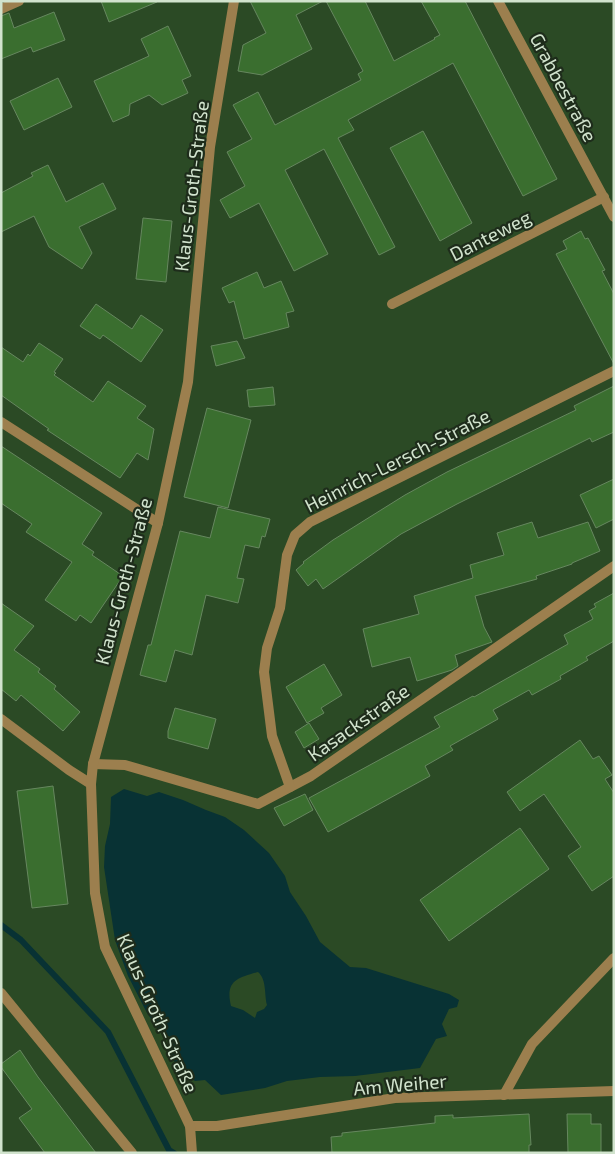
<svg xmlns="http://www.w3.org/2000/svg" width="615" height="1154" font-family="'Exo 2',sans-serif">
	<rect width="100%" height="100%" fill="#2b4a25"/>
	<!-- water -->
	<path fill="#083234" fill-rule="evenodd" d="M 124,789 L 147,796 L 159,792 L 183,800 L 206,810 L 225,817 L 244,830 L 269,853 L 285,876 L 290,892 L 306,916 L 320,942 L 350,967 L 366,968 L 449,994 L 459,1000 L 457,1007 L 449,1009 L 442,1024 L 447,1036 L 436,1039 L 420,1068 L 355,1076 L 320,1077 L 287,1081 L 265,1088 L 221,1095 L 205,1080 L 195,1081 C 179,1069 166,1061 175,1039 L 166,1035 L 159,1030 L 147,1013 L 128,976 L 115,940 L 104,867 L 105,846 L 110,824 L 111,797 ZM 258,972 C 267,980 264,994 267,1005 L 264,1009 L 257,1012 L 255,1018 L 243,1010 L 231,1006 C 225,981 237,978 258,972 Z"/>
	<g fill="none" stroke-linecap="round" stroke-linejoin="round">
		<!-- stream -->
		<polyline stroke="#083234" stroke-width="6" points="1,925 21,940 108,1032 169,1150 174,1153"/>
	</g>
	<!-- building -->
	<g fill="#3a6e2f" stroke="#66875f">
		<polygon points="101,1 157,1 157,2 109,22"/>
		<polygon points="250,1 323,1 296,15 312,49 262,75 238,71 243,45 266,33"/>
		<polygon points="326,1 365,1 394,61 435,39 434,38 440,35 421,1 465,1 557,179 523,196 453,63 348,120 354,130 338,138 395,247 379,255 324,149 285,170 328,254 294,271 259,203 230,218 220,200 245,186 227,152 252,139 233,105 258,92 275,125 361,80 358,74 363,71"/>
		<polygon points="54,12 65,40 33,52 31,47 1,59 1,16 9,13 14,28"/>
		<polygon points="168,26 191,76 182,80 188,93 162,105 149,95 130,104 129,115 113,122 94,81 149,56 141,39"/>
		<polygon points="58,78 72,107 24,130 10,101"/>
		<polygon points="423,131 472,223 440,241 390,148"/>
		<polygon points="48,165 66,202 103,183 116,209 79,227 92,253 82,269 49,247 34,216 1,232 1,193 33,176 31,173"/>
		<polygon points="143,218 172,221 166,282 136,279"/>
		<polygon points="581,231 585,239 588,238 605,270 602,271 614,294 614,364 556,254 567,249 563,241"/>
		<polygon points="257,272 264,288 281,281 294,311 286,313 289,327 244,339 234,301 229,303 222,288"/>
		<polygon points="96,304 132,329 141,315 163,330 141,362 103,335 100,339 80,326"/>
		<polygon points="237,341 245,358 216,366 211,346"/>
		<polygon points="39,343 63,359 54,372 56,373 54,375 93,402 108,381 146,406 137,418 154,429 148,460 137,453 120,478 47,430 49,429 1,395 1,347 23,362 28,354 30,356"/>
		<polygon points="614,386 614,432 592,442 590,438 457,504 401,534 323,589 316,579 308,586 296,570 304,563 303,562 333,540 405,495 447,472 576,410 574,406"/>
		<polygon points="273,387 275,405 249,407 247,390"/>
		<polygon points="207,408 251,420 228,508 184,497"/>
		<polygon points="1,446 102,513 82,544 94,552 92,555 123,576 91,623 80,615 76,621 45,600 72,562 26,532 32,524 1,503"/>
		<polygon points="614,479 614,519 596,528 580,495"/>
		<polygon points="218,507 270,519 265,537 262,536 259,548 245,545 237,578 244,579 238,603 206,595 192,655 175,650 166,682 140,675 148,645 151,645 180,531 210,538"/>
		<polygon points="532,522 538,538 588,522 600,551 572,563 572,564 536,576 537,579 475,596 484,627 492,642 455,655 458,666 452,670 417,681 410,657 372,667 363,629 419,614 414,596 473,578 470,565 504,555 497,533"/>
		<polygon points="614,593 614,641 586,657 588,660 560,676 561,679 532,695 529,690 493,710 498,719 450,746 453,750 425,766 430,776 328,832 309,798 440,727 434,717 473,696 474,697 568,644 564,635 593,619 589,611 596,607 594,604"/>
		<polygon points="1,603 34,626 14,650 40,669 38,672 56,686 54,689 80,712 63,731 21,695 16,701 1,689"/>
		<polygon points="324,664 342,695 321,708 324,713 307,723 286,687"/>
		<polygon points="175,708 216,719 208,749 168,738 168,731"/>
		<polygon points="309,723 319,739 304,748 295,732"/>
		<polygon points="580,740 593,759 599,756 612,775 605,779 614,793 614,876 592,891 568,856 581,847 544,794 520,811 507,792"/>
		<polygon points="53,786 68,904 32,908 17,791"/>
		<polygon points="305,794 313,810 284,826 274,808"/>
		<polygon points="520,828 549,869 449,941 420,900"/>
		<polygon points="20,1050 38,1077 96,1153 45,1153 19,1118 32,1109 1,1067 1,1064"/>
		<polygon points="529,1114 531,1145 529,1145 529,1153 332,1153 331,1137 342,1136 342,1133 435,1123 435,1116 453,1115 453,1118"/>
		<polygon points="567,1114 591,1114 591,1124 601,1124 601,1153 568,1153"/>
	</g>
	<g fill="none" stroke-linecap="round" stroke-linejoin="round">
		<!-- street -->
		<g stroke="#9c7f4e" stroke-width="10">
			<polyline points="498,1 614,217"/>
			<polyline points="1,9 19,1"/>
			<polyline points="392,304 604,197"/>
			<polyline points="1,422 158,523"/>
			<polyline points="1,719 69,770 91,784"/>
			<polyline points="93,764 125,765 258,804 311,776 614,566"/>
			<polyline points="290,787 272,736 264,672 267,648 280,608 287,555 295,535 310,522 614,371"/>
			<polyline points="1,993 132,1153"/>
			<polyline points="504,1095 532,1044 614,958"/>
			<polyline points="190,1126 217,1126 395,1098 614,1091"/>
			<polyline points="192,1153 190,1126 105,947 95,893 91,784 93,764 158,523 188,382 210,147 234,1"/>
		</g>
	</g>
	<g text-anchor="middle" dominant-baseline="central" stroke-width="4.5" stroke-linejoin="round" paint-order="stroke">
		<!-- street labels -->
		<g font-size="19" fill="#d1e3cd" stroke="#1e2c1b">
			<text transform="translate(564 87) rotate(62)">Grabbestraße</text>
			<text transform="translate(191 186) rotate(-83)">Klaus-Groth-Straße</text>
			<text transform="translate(490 235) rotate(-27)">Danteweg</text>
			<text transform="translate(397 460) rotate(-27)">Heinrich-Lersch-Straße</text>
			<text transform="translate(123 581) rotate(-75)">Klaus-Groth-Straße</text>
			<text transform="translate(358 722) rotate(-35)">Kasackstraße</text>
			<text transform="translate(158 1013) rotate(66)">Klaus-Groth-Straße</text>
			<text transform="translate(400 1084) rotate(-5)">Am Weiher</text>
		</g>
	</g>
	<!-- border -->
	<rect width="615" height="1154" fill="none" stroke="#d1e3cd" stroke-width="5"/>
</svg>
